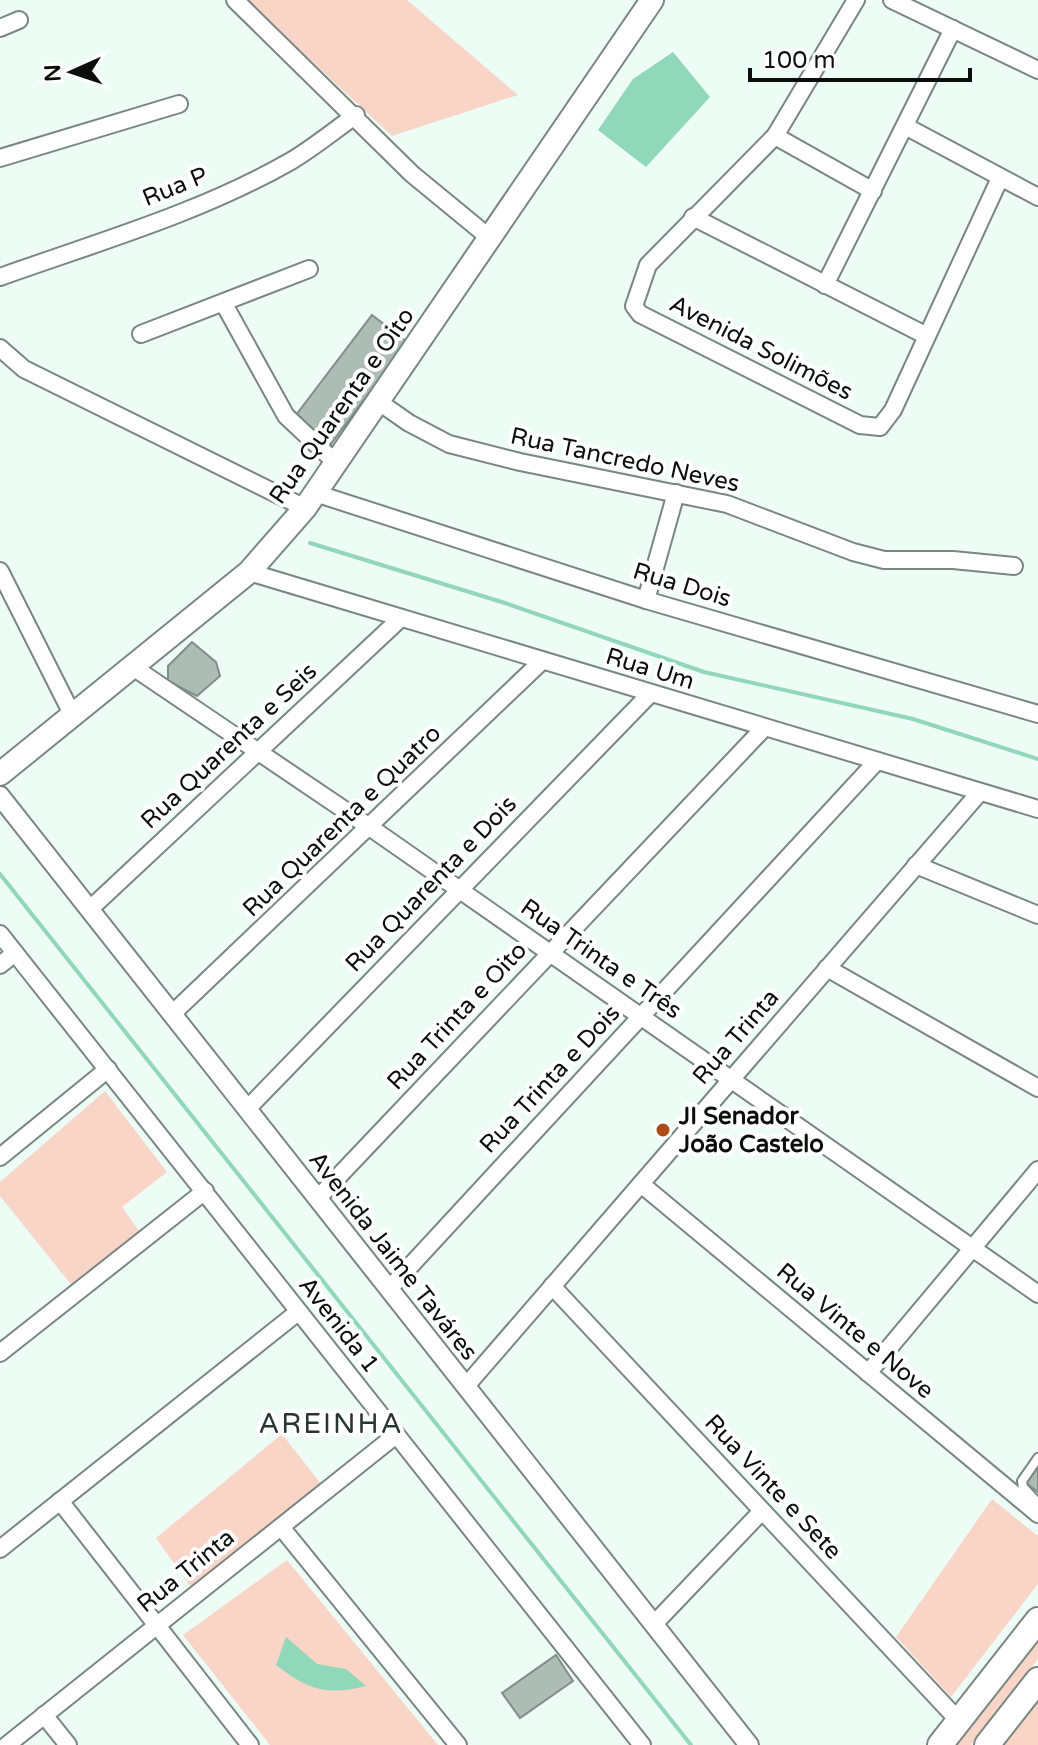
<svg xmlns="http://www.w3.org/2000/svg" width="1038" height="1745" font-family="'Varela Round',sans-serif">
	<rect width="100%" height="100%" fill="#eefcf6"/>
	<!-- green -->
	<g fill="#f9d5c7">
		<polygon points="246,0 407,0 518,95 392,136"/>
		<polygon points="105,1091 167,1172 122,1207 139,1231 73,1287 0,1196 0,1182"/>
		<polygon points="282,1434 321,1484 191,1587 156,1538"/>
		<polygon points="992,1499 1038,1536 1038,1584 951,1697 896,1637"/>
		<polygon points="287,1560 438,1745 270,1745 183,1635"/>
		<polygon points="1038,1636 1038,1659 971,1745 953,1745"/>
		<polygon points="1038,1699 1038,1745 1002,1745"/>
	</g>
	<!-- water -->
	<g fill="#91d7ba">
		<polygon points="673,52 710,97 646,167 598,130 633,79"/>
		<path d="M 286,1637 L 317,1664 L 346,1669 L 366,1686 C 327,1696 308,1690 276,1665 Z"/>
	</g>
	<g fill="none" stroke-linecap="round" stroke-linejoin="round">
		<!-- stream -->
		<g stroke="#91d7ba" stroke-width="4">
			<polyline points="310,543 505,603 704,672 913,719 1038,759"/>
			<polyline points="0,874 691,1745"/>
		</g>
	</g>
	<!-- building -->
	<g fill="#aebcb6" stroke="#818e88" stroke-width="2">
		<polygon points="372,315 407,342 331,444 296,415"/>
		<polygon points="192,642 216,662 220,676 197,696 168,681 168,666"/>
		<polygon points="1038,1467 1038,1492 1026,1483"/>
		<polygon points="556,1655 573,1681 520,1718 502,1693"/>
	</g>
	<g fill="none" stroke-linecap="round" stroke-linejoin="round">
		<defs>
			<polyline id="service" points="1038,1458 1022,1481 1023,1487 1038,1503"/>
			<g id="minor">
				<polyline points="235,0 412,174 491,239"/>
				<polyline points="856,0 775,136 648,265 634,306 640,314 860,425 880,427 893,410 1000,178"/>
				<polyline points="892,0 1038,70"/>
				<polyline points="0,28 19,20"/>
				<polyline points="905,126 1038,197"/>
				<polyline points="775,136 873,191"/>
				<polyline points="0,158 179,104"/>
				<polyline points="693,217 925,335"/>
				<path d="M 0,277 C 98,242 200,213 291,161 C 313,148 335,130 356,115"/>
				<polyline points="825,285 953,29"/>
				<polyline points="224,304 286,416 335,462"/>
				<polyline points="141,334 309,269"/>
				<polyline points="0,348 24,369 305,508"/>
				<polyline points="376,400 409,423 449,444 520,462 727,504 853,552 884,560 953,560 1014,566"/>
				<polyline points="315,493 646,600 1038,714"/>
				<polyline points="0,571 73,716"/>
				<polyline points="249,572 1038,809"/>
				<polyline points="646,600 676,493"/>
				<polyline points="133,667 371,828 1038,1294"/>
				<polyline points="916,865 1038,915"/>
				<polyline points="90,909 401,618"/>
				<polyline points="0,934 642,1745"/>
				<polyline points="0,965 15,953"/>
				<polyline points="827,968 1038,1088"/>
				<polyline points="172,1014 542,661"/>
				<polyline points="247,1109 650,694"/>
				<polyline points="0,1157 108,1069"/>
				<polyline points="641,1184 1038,1514"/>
				<polyline points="318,1198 764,728"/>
				<polyline points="552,1286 959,1721"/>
				<polyline points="389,1289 877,761"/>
				<polyline points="0,1353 205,1191"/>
				<polyline points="868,1373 1038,1170"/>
				<polyline points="466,1386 980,792"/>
				<polyline points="60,1501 250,1745"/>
				<polyline points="281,1527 458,1745"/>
				<polyline points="0,1549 298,1312"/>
				<polyline points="654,1624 762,1511"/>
				<polyline points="44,1715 68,1745"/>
				<polyline points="7,1745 396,1435"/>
			</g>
			<polyline id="tertiary" points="0,796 749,1745"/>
			<polyline id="secondary" points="0,774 249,572 305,508 652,0"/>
			<g id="primary">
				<polyline points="940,1745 1038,1620"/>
				<polyline points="987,1745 1038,1680"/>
			</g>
		</defs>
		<!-- service casing -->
		<use href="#service" stroke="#7a8781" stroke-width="12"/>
		<!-- minor casing -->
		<use href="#minor" stroke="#7a8781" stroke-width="20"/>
		<!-- tertiary casing -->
		<use href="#tertiary" stroke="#7a8781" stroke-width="22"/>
		<!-- secondary casing -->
		<use href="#secondary" stroke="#7a8781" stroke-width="26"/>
		<!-- primary casing -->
		<use href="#primary" stroke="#7a8781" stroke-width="28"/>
		<!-- service -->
		<use href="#service" stroke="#fff" stroke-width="8"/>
		<!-- minor -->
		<use href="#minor" stroke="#fff" stroke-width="16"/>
		<!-- tertiary -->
		<use href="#tertiary" stroke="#fff" stroke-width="18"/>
		<!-- secondary -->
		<use href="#secondary" stroke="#fff" stroke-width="22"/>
		<!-- primary -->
		<use href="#primary" stroke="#fff" stroke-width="24"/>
	</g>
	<!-- markers -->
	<circle fill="#ae4919" stroke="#fff" stroke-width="3" cx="663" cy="1130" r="8"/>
	<g text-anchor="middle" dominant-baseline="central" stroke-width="8" stroke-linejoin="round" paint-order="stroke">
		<!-- street labels -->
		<g font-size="24" fill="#0a0f0c" stroke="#fff">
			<text transform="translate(175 187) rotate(-22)">Rua P</text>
			<text transform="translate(761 348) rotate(27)">Avenida Solimões</text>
			<text transform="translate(342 406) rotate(-55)">Rua Quarenta e Oito</text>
			<text transform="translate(625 460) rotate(12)">Rua Tancredo Neves</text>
			<text transform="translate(682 585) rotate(17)">Rua Dois</text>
			<text transform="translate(650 669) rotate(17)">Rua Um</text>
			<text transform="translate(229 746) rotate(-43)">Rua Quarenta e Seis</text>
			<text transform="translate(342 821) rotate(-44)">Rua Quarenta e Quatro</text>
			<text transform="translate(431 884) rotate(-46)">Rua Quarenta e Dois</text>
			<text transform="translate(601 959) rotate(35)">Rua Trinta e Três</text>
			<text transform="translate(457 1016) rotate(-47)">Rua Trinta e Oito</text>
			<text transform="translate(736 1037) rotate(-49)">Rua Trinta</text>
			<text transform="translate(550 1079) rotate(-47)">Rua Trinta e Dois</text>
			<text transform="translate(393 1256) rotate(52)">Avenida Jaime Taváres</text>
			<text transform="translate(339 1325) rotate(52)">Avenida 1</text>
			<text transform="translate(855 1331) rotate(40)">Rua Vinte e Nove</text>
			<text transform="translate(773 1487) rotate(47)">Rua Vinte e Sete</text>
			<text transform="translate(186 1571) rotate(-39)">Rua Trinta</text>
		</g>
		<!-- poi labels -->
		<g font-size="24" font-weight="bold" fill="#0a0f0c" stroke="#fff" text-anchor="start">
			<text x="679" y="1116">JI Senador<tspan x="679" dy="28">João Castelo</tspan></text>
		</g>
		<!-- quarter labels -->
		<g font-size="28" letter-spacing="2" fill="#293530" stroke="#fff">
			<text x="331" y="1424">AREINHA</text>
		</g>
	</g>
	<!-- north arrow -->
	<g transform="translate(72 72) rotate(267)" stroke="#ffffff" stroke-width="6" paint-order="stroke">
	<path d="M0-6L14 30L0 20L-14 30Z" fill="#0a0f0c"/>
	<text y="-12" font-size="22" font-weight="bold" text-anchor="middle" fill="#0a0f0c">N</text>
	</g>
	<!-- scale -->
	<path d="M750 68v12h220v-12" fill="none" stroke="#0a0f0c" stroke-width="4"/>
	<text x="762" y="68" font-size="24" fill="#0a0f0c" stroke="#ffffff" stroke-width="6" paint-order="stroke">100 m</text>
</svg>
